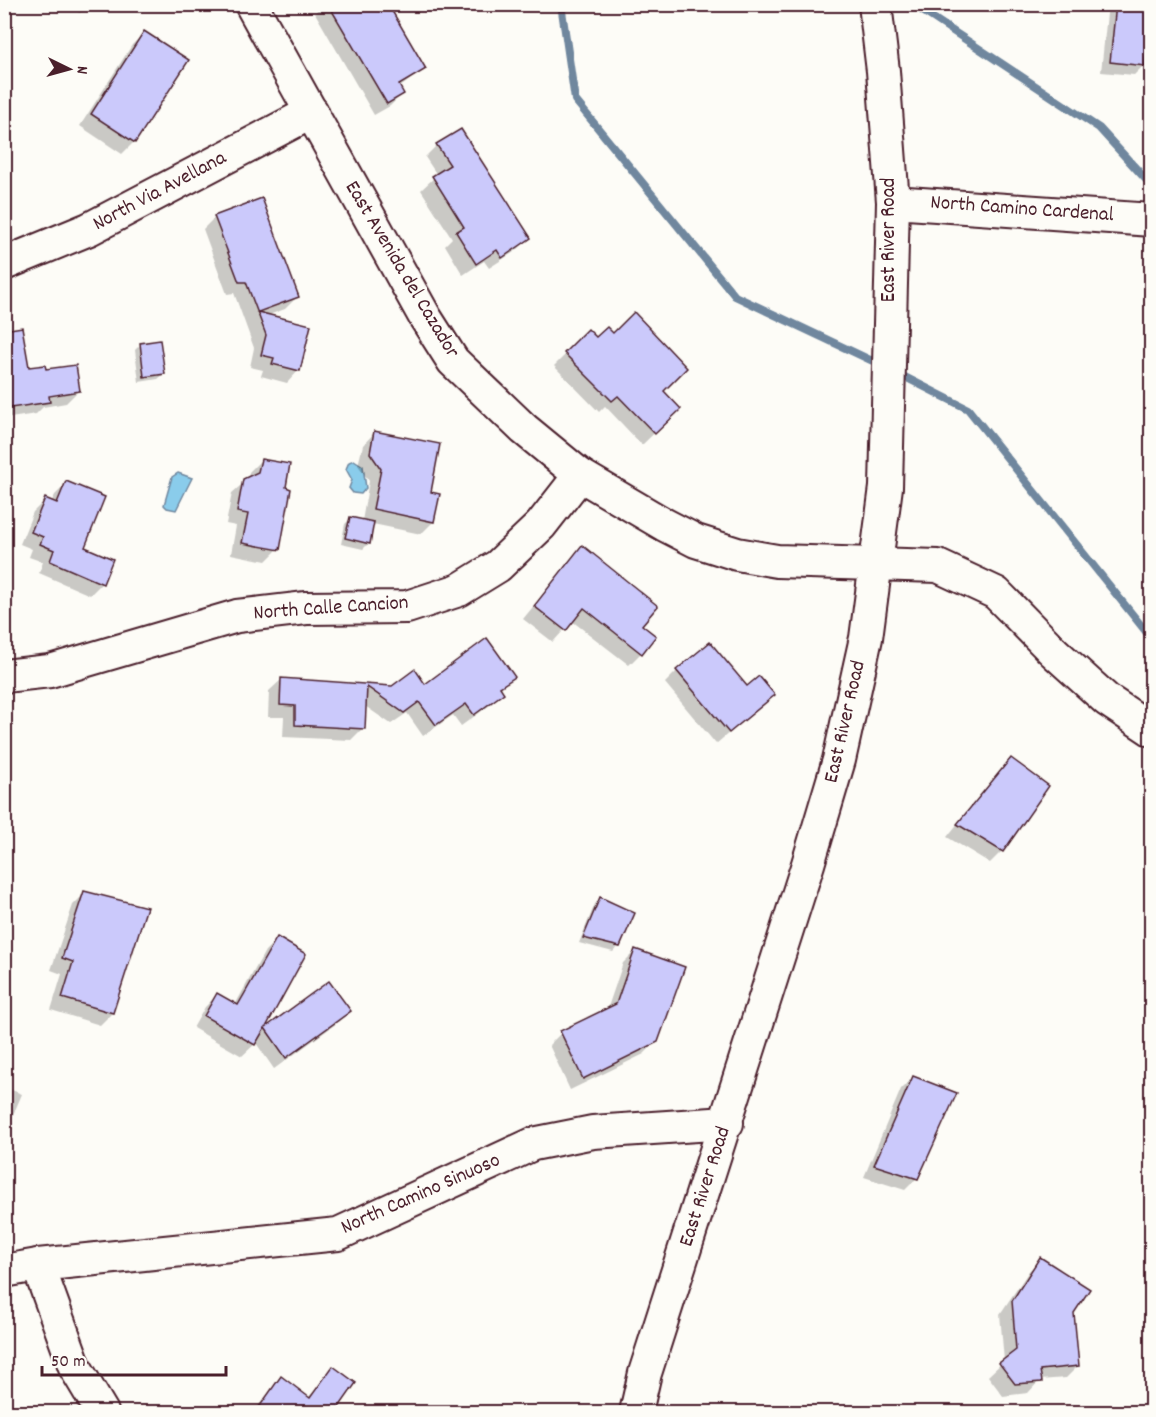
<svg xmlns="http://www.w3.org/2000/svg" width="1156" height="1417" font-family="Dekko,sans-serif">
	<rect width="100%" height="100%" fill="#fdfcf7"/>
	<filter id="ink" filterUnits="userSpaceOnUse"><feTurbulence type="fractalNoise" baseFrequency=".0167" numOctaves="2"/><feDisplacementMap in="SourceGraphic" scale="12" xChannelSelector="R" yChannelSelector="G"/><feConvolveMatrix kernelMatrix="1 2 1 2 8 2 1 2 1" color-interpolation-filters="sRGB"/></filter>
	<g filter="url(#ink)">
		<!-- water -->
		<g fill="#8acceb" stroke="#70879e" stroke-width="1.5">
			<polygon points="354,460 363,466 366,488 361,494 353,493 349,488 352,480 346,469 349,462"/>
			<polygon points="178,473 192,478 176,510 167,508 164,505 172,477"/>
		</g>
		<!-- shadow -->
		<g fill="#0003">
			<polygon points="73,4 96,4 79,13"/>
			<polygon points="322,4 388,4 424,69 399,88 402,94 390,106 374,115 315,13"/>
			<polygon points="1108,4 1152,4 1152,34 1146,33 1144,65 1134,75 1101,72"/>
			<polygon points="144,33 134,142 122,154 80,126 132,45"/>
			<polygon points="437,145 529,238 517,250 489,268 484,261 463,275 445,245 452,238 421,190 437,175 425,157"/>
			<polygon points="215,217 297,297 285,309 266,316 299,370 287,383 261,376 263,370 250,367 254,348 234,293 227,294 203,229"/>
			<polygon points="4,331 27,369 44,371 78,391 66,403 43,407 36,414 4,419"/>
			<polygon points="588,332 662,391 679,409 642,445 605,406 599,412 554,366"/>
			<polygon points="141,344 164,374 158,379 139,382 135,350"/>
			<polygon points="375,432 429,494 433,522 421,534 373,524 369,543 363,549 341,544 345,524 351,518 362,521 369,481 358,465 363,445"/>
			<polygon points="261,460 278,549 266,561 231,554 236,526 226,524 232,493 248,479 249,472"/>
			<polygon points="67,483 83,548 102,583 90,595 39,573 43,562 29,557 32,549 20,544 33,512 45,500 51,503 55,495"/>
			<polygon points="582,547 641,653 629,665 572,621 553,642 523,619"/>
			<polygon points="677,671 773,695 716,744 665,683"/>
			<polygon points="513,676 499,690 502,693 490,705 461,726 453,715 423,736 407,713 391,724 365,706 363,728 351,740 283,737 284,717 268,717 269,691 282,679 393,687"/>
			<polygon points="999,772 1002,851 990,863 947,837"/>
			<polygon points="85,893 112,1013 100,1025 51,1010 62,974 51,970 73,905"/>
			<polygon points="600,898 618,946 613,952 579,943 595,904"/>
			<polygon points="277,939 261,1033 329,983 349,1011 337,1023 274,1069 256,1043 242,1056 193,1028 205,1007 217,995 235,1005 265,951"/>
			<polygon points="635,951 657,1041 644,1054 570,1090 549,1045 561,1033 607,1010 623,963"/>
			<polygon points="913,1077 917,1178 905,1190 864,1177 901,1089"/>
			<polygon points="4,1087 22,1094 4,1136"/>
			<polygon points="1041,1259 1073,1313 1078,1366 1066,1378 1040,1380 1028,1393 1003,1396 988,1376 1004,1361 1000,1314 1029,1271"/>
			<polygon points="334,1368 333,1412 253,1412 281,1378 308,1398"/>
		</g>
		<g fill="none" stroke-linecap="round" stroke-linejoin="round">
			<!-- stream -->
			<g stroke="#70879e" stroke-width="8">
				<polyline points="561,4 575,100 735,296 881,365"/>
				<polyline points="912,4 1099,128 1152,186"/>
				<polyline points="897,373 968,409 1152,639"/>
			</g>
		</g>
		<!-- building -->
		<g fill="#cbc9fb" stroke="#4a1f2b" stroke-width="1.5">
			<polygon points="328,4 388,4 426,69 399,85 404,94 387,104"/>
			<polygon points="1116,4 1149,4 1145,66 1110,62"/>
			<polygon points="144,31 189,60 135,143 91,114"/>
			<polygon points="461,129 531,238 502,258 497,250 476,264 456,232 464,227 432,176 450,165 436,144"/>
			<polygon points="262,198 299,297 258,312 311,325 300,371 272,364 274,358 261,355 266,335 246,282 239,282 214,216"/>
			<polygon points="634,312 687,368 664,391 681,409 655,434 618,396 612,401 564,353 588,329 596,337 607,327 613,333"/>
			<polygon points="22,327 29,367 45,365 46,369 76,365 80,391 49,396 50,402 4,409 4,330"/>
			<polygon points="160,340 165,374 144,377 140,343"/>
			<polygon points="374,431 440,444 431,492 440,494 434,522 373,509 381,469 370,453"/>
			<polygon points="261,459 290,464 286,487 291,489 280,550 242,543 248,514 237,512 243,479 258,472"/>
			<polygon points="66,481 105,497 85,547 113,559 103,584 50,561 54,550 40,544 43,537 31,532 45,498 57,503"/>
			<polygon points="350,517 374,522 370,544 345,538"/>
			<polygon points="582,545 658,606 642,625 656,636 642,654 584,608 566,631 534,606"/>
			<polygon points="487,638 515,677 500,687 504,693 474,715 466,704 436,725 419,702 404,713 367,687 365,729 295,725 295,706 280,705 281,678 392,686 415,669 425,684"/>
			<polygon points="710,642 747,686 759,676 775,695 729,733 676,670"/>
			<polygon points="1011,758 1049,786 1003,852 957,824"/>
			<polygon points="84,891 147,907 113,1013 62,998 73,962 62,958"/>
			<polygon points="600,897 635,913 620,947 583,938"/>
			<polygon points="277,937 306,954 266,1027 329,981 351,1011 286,1058 265,1028 255,1045 204,1016 217,993 238,1005"/>
			<polygon points="635,949 685,967 658,1042 583,1079 560,1031 616,1004"/>
			<polygon points="913,1076 957,1093 918,1179 874,1165"/>
			<polygon points="1040,1257 1090,1289 1074,1313 1079,1366 1040,1370 1042,1382 1015,1384 999,1363 1016,1350 1012,1301"/>
			<polygon points="333,1366 356,1383 335,1413 255,1413 281,1376 310,1398"/>
		</g>
		<g fill="none" stroke-linecap="round" stroke-linejoin="round">
			<defs>
				<g id="minor">
					<polyline points="251,4 425,317 453,361 524,429 580,475 665,525 696,541 737,554 777,561 938,566 996,593 1054,652 1107,700 1152,730"/>
					<polyline points="893,202 1152,220"/>
					<polyline points="4,264 89,229 312,112"/>
					<polyline points="4,676 50,671 237,616 306,608 407,607 459,590 498,566 541,525 580,475"/>
					<polyline points="38,1265 75,1367 102,1412"/>
					<polyline points="4,1271 38,1265 338,1234 533,1144 593,1132 727,1123"/>
					<polyline points="636,1412 645,1373 808,864 839,760 866,638 886,487 893,202 883,71 875,4"/>
				</g>
			</defs>
			<!-- minor casing -->
			<use href="#minor" stroke="#4a1f2b" stroke-width="36"/>
			<!-- minor -->
			<use href="#minor" stroke="#fdfcf7" stroke-width="32"/>
		</g>
	</g>
	<g text-anchor="middle" dominant-baseline="central" stroke-width="5" stroke-linejoin="round" paint-order="stroke">
		<!-- street labels -->
		<g font-size="21" fill="#4a1f2b" stroke="#fdfcf7">
			<text transform="translate(160 192) rotate(-28)">North Via Avellana</text>
			<text transform="translate(1022 210) rotate(4)">North Camino Cardenal</text>
			<text transform="translate(890 240) rotate(-90)">East River Road</text>
			<text transform="translate(401 270) rotate(59)">East Avenida del Cazador</text>
			<text transform="translate(331 609) rotate(-4)">North Calle Cancion</text>
			<text transform="translate(846 722) rotate(-77)">East River Road</text>
			<text transform="translate(706 1187) rotate(-72)">East River Road</text>
			<text transform="translate(421 1195) rotate(-24)">North Camino Sinuoso</text>
		</g>
	</g>
	<!-- margin -->
	<rect width="1156" height="1417" fill="none" stroke="#fdfcf7" stroke-width="24"/>
	<rect x="12" y="12" width="1132" height="1393" fill="none" stroke="#4a1f2b" stroke-width="2" filter="url(#ink)"/>
	<!-- north arrow -->
	<g transform="translate(69 69) rotate(95)" stroke="#fdfcf7" stroke-width="4.5" paint-order="stroke">
	<path d="M0-4.5L10 22L0 15L-10 22Z" fill="#4a1f2b"/>
	<text y="-9" font-size="16" font-weight="bold" text-anchor="middle" fill="#4a1f2b">N</text>
	</g>
	<!-- scale -->
	<path d="M42 1366v9h184v-9" fill="none" stroke="#4a1f2b" stroke-width="3"/>
	<text x="51" y="1366" font-size="18" fill="#4a1f2b" stroke="#fdfcf7" stroke-width="4.5" paint-order="stroke">50 m</text>
</svg>
